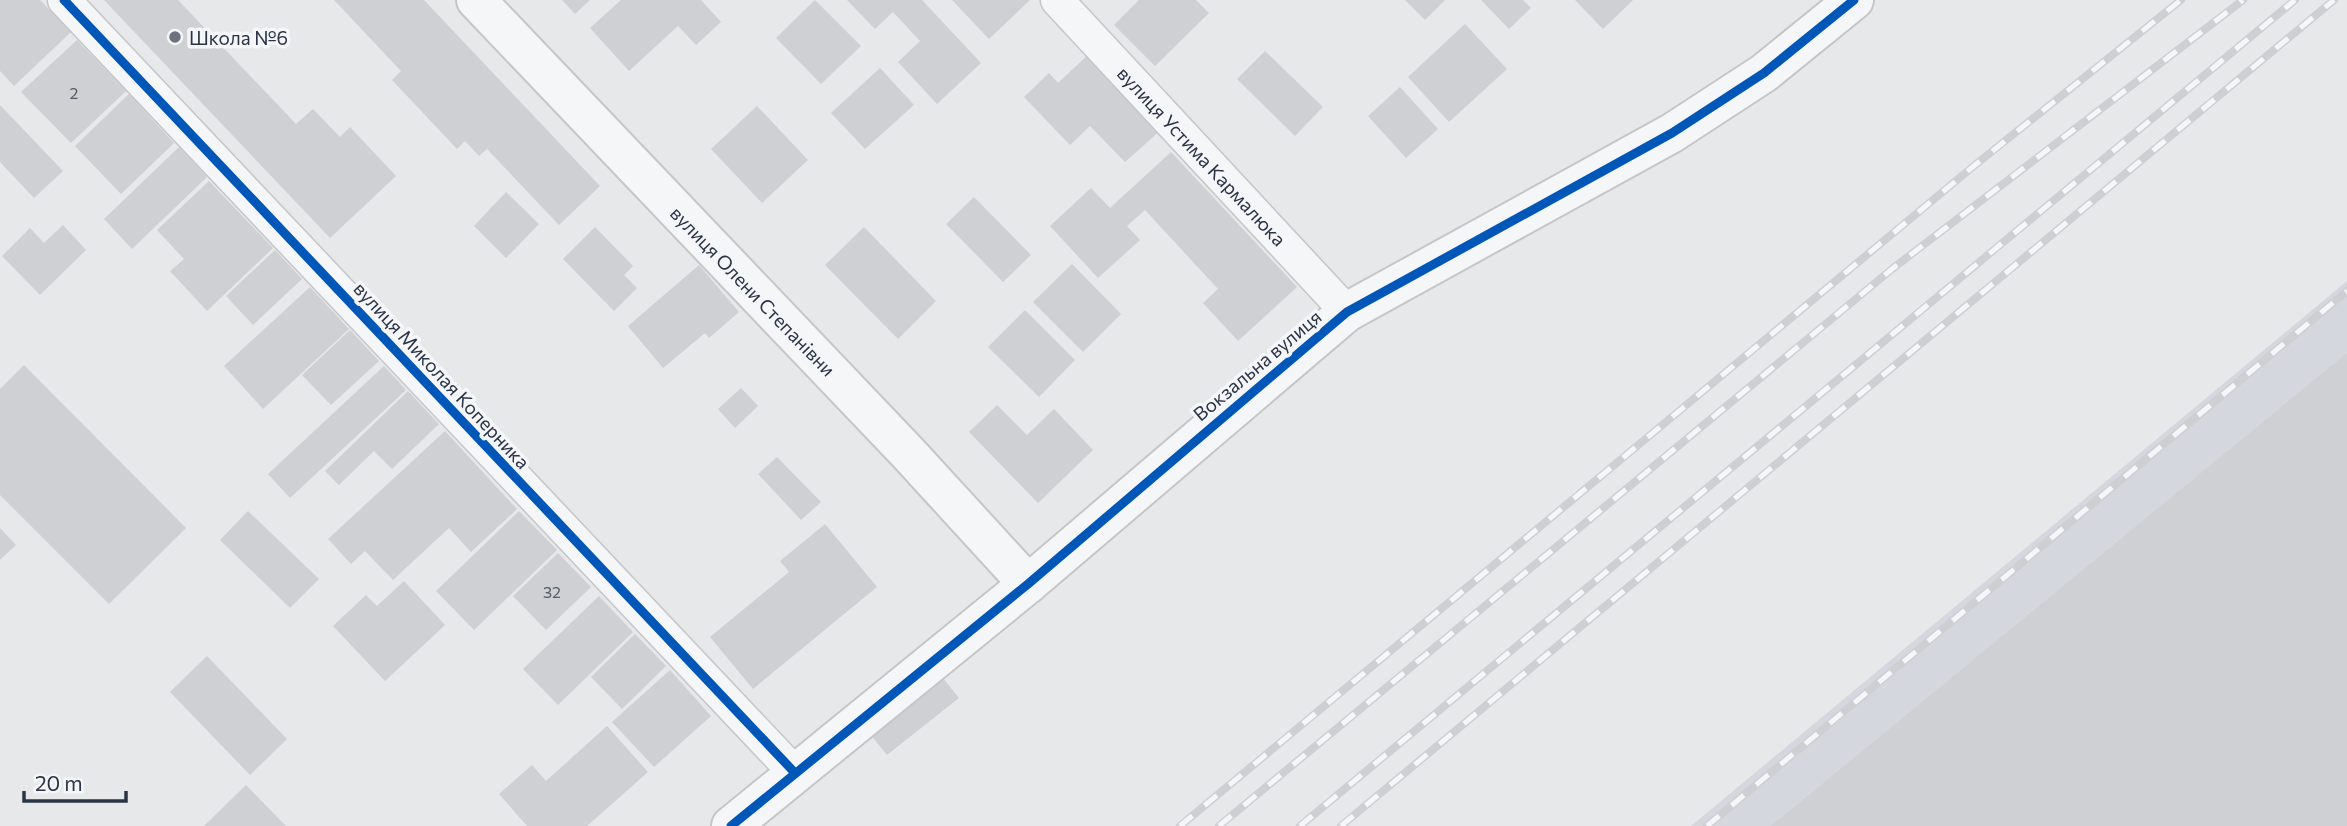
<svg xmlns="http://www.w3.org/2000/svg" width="2347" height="826" font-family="Commissioner,sans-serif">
	<rect width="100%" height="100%" fill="#e6e8ea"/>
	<!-- built -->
	<polygon fill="#d4d7dd" points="2347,281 2347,826 1691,826"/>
	<!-- building -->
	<g fill="#ced0d3">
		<polygon points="0,0 40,0 71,32 14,86 0,71"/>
		<polygon points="104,0 178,0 296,124 313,109 340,137 350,127 396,176 330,238"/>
		<polygon points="334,0 424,0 600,186 559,225 487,149 479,156 465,141 457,149 392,80 401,71"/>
		<polygon points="562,0 590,0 575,14"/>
		<polygon points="621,0 701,0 721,22 696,45 678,26 629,71 590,28"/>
		<polygon points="815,0 861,46 821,84 776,38"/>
		<polygon points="847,0 922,0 981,63 937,104 898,62 920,41 893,12 875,29"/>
		<polygon points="952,0 1030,0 989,39"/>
		<polygon points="1139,0 1196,0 1209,13 1155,66 1114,25"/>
		<polygon points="1405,0 1445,0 1425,20"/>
		<polygon points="1481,0 1523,0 1531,8 1509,29"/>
		<polygon points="1575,0 1633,0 1603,29"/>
		<polygon points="1465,24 1507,69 1449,122 1408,77"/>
		<polygon points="77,40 126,91 71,143 21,92"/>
		<polygon points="1265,51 1323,107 1295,136 1237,79"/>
		<polygon points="1090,53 1162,129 1125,162 1090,126 1070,145 1024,97 1049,73 1058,83"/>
		<polygon points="880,68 914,105 865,149 831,113"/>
		<polygon points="1400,87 1438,129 1406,158 1368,116"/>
		<polygon points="129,94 174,143 121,194 75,146"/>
		<polygon points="0,105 63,171 34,198 0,162"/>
		<polygon points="757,106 808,160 762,203 711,149"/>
		<polygon points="179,147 207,177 132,249 104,219"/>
		<polygon points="1171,152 1297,287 1238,341 1203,303 1218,289 1145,210 1127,226 1140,240 1098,278 1050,226 1091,188 1110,208"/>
		<polygon points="209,181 273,248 207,311 170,271 184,259 157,230"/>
		<polygon points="506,192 539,224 506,258 474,226"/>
		<polygon points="974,197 1031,255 1003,282 946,224"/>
		<polygon points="63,225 86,250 40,295 2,256 30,228 44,243"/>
		<polygon points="595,227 633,266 624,275 637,288 614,311 563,259"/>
		<polygon points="864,227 936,301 898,339 825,265"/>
		<polygon points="275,250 302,279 253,325 226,296"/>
		<polygon points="1072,264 1121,314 1083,352 1033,302"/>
		<polygon points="699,265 739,312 709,338 705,333 663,368 628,326"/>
		<polygon points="310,287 349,329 263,409 224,366"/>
		<polygon points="1025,310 1075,360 1039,397 988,347"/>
		<polygon points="350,330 379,361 331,405 302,375"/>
		<polygon points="2347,353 2347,826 1771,826"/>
		<polygon points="24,365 186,528 109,604 0,495 0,389"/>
		<polygon points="384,366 406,390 290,498 268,474"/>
		<polygon points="741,388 758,406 735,428 718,409"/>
		<polygon points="408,391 439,424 392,469 374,451 339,485 325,471"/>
		<polygon points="997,405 1027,435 1054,409 1093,450 1038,503 969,432"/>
		<polygon points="445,431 517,509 471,552 449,528 393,580 365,551 351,564 328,539"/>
		<polygon points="777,457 821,502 801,520 758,474"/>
		<polygon points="248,511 319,579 290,608 220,540"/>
		<polygon points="519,511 557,550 474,630 436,591"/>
		<polygon points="825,524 877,587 753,689 710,637 789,572 780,561"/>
		<polygon points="0,528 16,545 0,560"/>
		<polygon points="558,553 591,587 546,630 513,596"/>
		<polygon points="404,581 445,625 385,681 333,626 366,595 377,606"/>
		<polygon points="599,596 633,632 558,705 523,669"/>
		<polygon points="635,634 666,666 622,709 591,677"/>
		<polygon points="207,656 287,739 250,775 170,692"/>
		<polygon points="670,670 711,716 654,767 612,722"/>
		<polygon points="942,677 959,698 887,755 870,734"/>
		<polygon points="607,726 648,772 587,826 527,826 499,794 532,765 546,781"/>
		<polygon points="246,785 286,826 204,826"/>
	</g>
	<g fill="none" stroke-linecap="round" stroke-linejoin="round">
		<defs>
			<g id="minor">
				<polyline points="64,0 795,773"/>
				<polyline points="1057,0 1347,312"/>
			</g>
			<g id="tertiary">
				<polyline points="476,0 909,454 1028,584"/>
				<polyline points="731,826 1028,584 1347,312 1672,133 1764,73 1854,0"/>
			</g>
		</defs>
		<!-- minor casing -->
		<use href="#minor" stroke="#c4c6c8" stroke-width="35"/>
		<!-- tertiary casing -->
		<use href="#tertiary" stroke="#c4c6c8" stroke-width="42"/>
		<!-- minor -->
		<use href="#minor" stroke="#f5f6f7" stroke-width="32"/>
		<!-- tertiary -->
		<use href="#tertiary" stroke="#f5f6f7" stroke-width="38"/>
		<defs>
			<g id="rail">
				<polyline points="1180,826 1975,165 2181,0"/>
				<polyline points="1219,826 1892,269 2243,0"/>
				<polyline points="1300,826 2295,0"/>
				<polyline points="1341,826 2334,0"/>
				<polyline points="1707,826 2347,291"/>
			</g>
		</defs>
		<!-- rail casing -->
		<use href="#rail" stroke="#cecfd2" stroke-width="8"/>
		<!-- rail -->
		<use href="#rail" stroke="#f4f6f9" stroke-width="5" stroke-dasharray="16" stroke-linecap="butt"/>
		<defs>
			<g id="cycleway">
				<polyline points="64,0 795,773"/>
				<polyline points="731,826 1028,584 1347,312 1672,133 1764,73 1854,0"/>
			</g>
		</defs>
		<!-- cycleway casing -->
		<use href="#cycleway" stroke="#f4f6f9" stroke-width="13"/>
		<!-- cycleway -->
		<use href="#cycleway" stroke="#0057b8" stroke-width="9"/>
	</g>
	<!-- markers -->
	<circle fill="#6c737f" stroke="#f4f6f9" stroke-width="2.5" cx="175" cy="37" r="7"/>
	<g text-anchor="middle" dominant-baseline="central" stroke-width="7" stroke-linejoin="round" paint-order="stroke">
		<!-- number labels -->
		<g font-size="16" fill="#545c69">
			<text x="74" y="92">2</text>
			<text x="552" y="591">32</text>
		</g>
		<!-- poi labels -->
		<g font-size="19" fill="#2b3445" stroke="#f4f6f9" text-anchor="start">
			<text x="189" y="37">Школа №6</text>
		</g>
		<!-- street labels -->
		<g font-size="19" fill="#2b3445" stroke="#f4f6f9">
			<text transform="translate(1202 156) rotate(47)">вулиця Устима Кармалюка</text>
			<text transform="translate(753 291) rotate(46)">вулиця Олени Степанівни</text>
			<text transform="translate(1257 365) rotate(-40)">Вокзальна вулиця</text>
			<text transform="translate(442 375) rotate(47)">вулиця Миколая Коперника</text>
		</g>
	</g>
	<!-- scale -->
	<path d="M24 791v10h102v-10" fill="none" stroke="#2b3445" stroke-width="3.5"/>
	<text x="35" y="791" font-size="21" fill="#2b3445" stroke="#f4f6f9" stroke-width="5" paint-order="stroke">20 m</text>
</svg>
